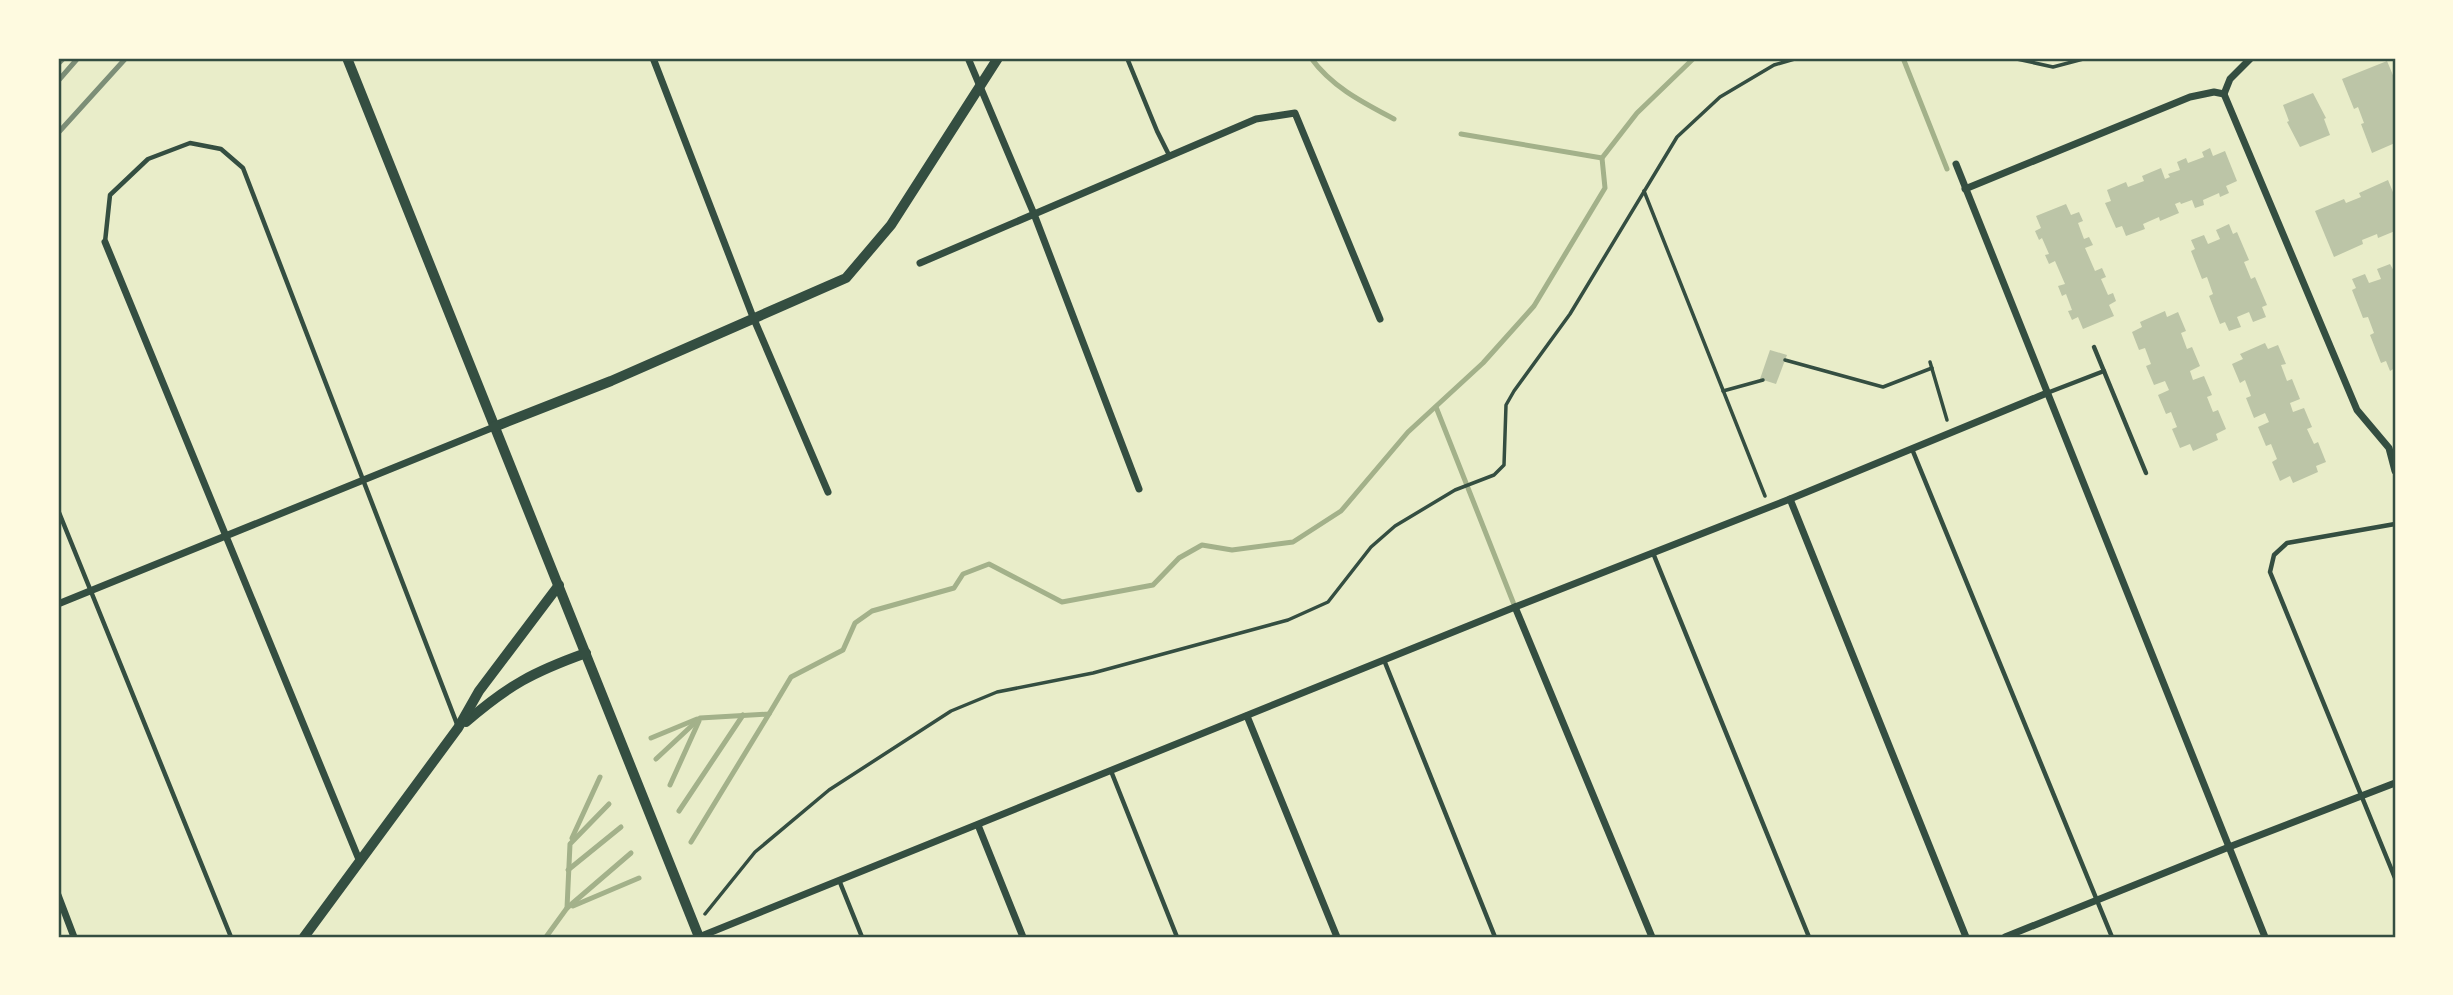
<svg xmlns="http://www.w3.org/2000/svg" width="2453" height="995" font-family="'Libre Baskerville',serif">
	<rect width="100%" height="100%" fill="#e9edc9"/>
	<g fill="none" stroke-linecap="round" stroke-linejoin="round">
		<!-- stream -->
		<g stroke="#a3b18a" stroke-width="5">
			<path d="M 1311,58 C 1332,87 1362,102 1394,119"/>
			<polyline points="1903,58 1947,169"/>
			<polyline points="1461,134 1602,158"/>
			<polyline points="1436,407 1515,607"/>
			<polyline points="651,738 697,719"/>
			<polyline points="656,759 700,718 769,714 791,677 843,650 855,623 872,611 954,588 963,574 989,564 1062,602 1153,585 1179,558 1202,545 1232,550 1293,542 1341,511 1408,432 1483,363 1534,306 1605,188 1602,158 1637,113 1694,58"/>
			<polyline points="670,785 699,721"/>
			<polyline points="679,811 743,715"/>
			<polyline points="572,838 600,777"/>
			<polyline points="691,842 769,714"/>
			<polyline points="568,870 621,827"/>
			<polyline points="573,906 639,878"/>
			<polyline points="567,908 631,853"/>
			<polyline points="546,937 567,908 570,844 609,804"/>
		</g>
	</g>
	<!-- building -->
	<g fill="#bcc5a7">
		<polygon points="2387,61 2395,80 2395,143 2372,153 2361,124 2364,123 2358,107 2354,109 2342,79"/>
		<polygon points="2313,93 2326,118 2324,119 2330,135 2300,147 2287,122 2289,121 2283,105"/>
		<polygon points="2210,148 2213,156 2225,151 2237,181 2226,186 2229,193 2220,197 2219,193 2203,200 2204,205 2195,208 2192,200 2181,204 2180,202 2175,204 2179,213 2160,221 2159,217 2143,224 2145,229 2126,236 2122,226 2116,228 2105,203 2111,201 2107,190 2126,182 2128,187 2144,181 2142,176 2161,168 2165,179 2170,177 2168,174 2180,170 2177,162 2186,158 2188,163 2204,157 2202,152"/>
		<polygon points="2388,180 2395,197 2395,231 2378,238 2377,234 2362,240 2363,244 2334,257 2315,211 2344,199 2346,203 2361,197 2359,193"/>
		<polygon points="2066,204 2071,215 2079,212 2083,221 2078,223 2084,239 2089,237 2093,245 2085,248 2095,271 2102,268 2106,277 2101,279 2108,295 2113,293 2116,301 2109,305 2114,316 2083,329 2078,317 2072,320 2068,311 2072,310 2066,294 2062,296 2058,286 2065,284 2055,261 2049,264 2045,255 2049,254 2042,238 2039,240 2035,231 2041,228 2036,216"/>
		<polygon points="2229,224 2233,234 2237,232 2249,260 2244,262 2251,279 2255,277 2267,305 2262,307 2266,317 2253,322 2249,312 2237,317 2241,327 2229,331 2225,322 2220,324 2209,296 2213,294 2207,277 2202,279 2191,251 2195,249 2191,240 2204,235 2208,244 2220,239 2216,230"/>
		<polygon points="2390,264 2395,273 2395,368 2390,371 2386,361 2381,363 2370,335 2374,333 2368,317 2363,318 2352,290 2356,288 2352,279 2365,274 2369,283 2381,279 2377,269"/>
		<polygon points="2165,311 2167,317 2178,312 2186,331 2181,333 2187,349 2192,347 2200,366 2190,371 2193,380 2204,376 2212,395 2207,397 2213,412 2218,410 2226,429 2216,434 2218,440 2193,451 2190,444 2180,448 2172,429 2177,427 2171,412 2166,414 2158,395 2169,390 2165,381 2154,385 2146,366 2151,364 2145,348 2139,350 2132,332 2142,327 2140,322"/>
		<polygon points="2265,343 2268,349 2278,345 2286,364 2281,365 2287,381 2292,379 2300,399 2290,403 2293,412 2304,408 2312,427 2307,429 2314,444 2318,442 2326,462 2316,466 2318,472 2293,483 2290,476 2280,481 2272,462 2277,459 2271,444 2266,446 2258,427 2269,422 2265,413 2254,418 2246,398 2251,396 2245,380 2240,383 2232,364 2243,359 2240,354"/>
		<polygon points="1770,350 1787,355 1776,384 1760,379"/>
	</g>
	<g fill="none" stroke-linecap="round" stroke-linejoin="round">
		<!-- path -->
		<g stroke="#344e41" stroke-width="3.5">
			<polyline points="2012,58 2053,67 2087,58"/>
			<polyline points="1644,191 1765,496"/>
			<polyline points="1785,360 1883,387 1932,368"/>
			<polyline points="1930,362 1947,420"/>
			<polyline points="1723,391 1763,380"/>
			<polyline points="705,914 755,852 829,790 951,711 997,692 1093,673 1288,620 1328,602 1371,547 1395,526 1455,490 1494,475 1504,465 1506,405 1514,391 1570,314 1677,137 1720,97 1774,65 1798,58"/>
		</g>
		<!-- service -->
		<g stroke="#344e41" stroke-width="4.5">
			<polyline points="1127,58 1157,131 1169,155"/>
			<polyline points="105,242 110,195 148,159 190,143 221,149 243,168 457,724"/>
			<polyline points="2094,347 2146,473"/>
			<polyline points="2047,393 2104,371"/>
			<polyline points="1912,449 2112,937"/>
			<polyline points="58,510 231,937"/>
			<polyline points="2395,524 2287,543 2274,555 2270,572 2395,878"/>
			<polyline points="1653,553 1809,937"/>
			<polyline points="1384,660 1495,937"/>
			<polyline points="1111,771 1177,937"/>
			<polyline points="839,880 862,937"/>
		</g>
		<!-- minor -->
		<g stroke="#344e41" stroke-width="7">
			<polyline points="653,58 753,317 828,492"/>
			<polyline points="968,58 1034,214 1139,489"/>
			<polyline points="2224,94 2357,410 2389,448 2395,471"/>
			<polyline points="2224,94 2230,79 2251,58"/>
			<polyline points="1956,164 2265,937"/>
			<polyline points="1965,189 2190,97 2214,92 2224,94"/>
			<polyline points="105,242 360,862"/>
			<polyline points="920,263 1256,119 1295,113 1380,319"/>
			<polyline points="1790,499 1966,937"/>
			<polyline points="58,604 494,427"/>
			<polyline points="1515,607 1652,937"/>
			<polyline points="1247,716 1337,937"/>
			<polyline points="978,825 1023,937"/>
			<polyline points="58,895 74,937"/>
			<polyline points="699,937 1515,607 1790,499 2047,393"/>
			<polyline points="2005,937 2229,847 2395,783"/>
		</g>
		<!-- tertiary -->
		<g stroke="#344e41" stroke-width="10">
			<polyline points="347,58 699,937"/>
			<polyline points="494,427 611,381 846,278 891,225 998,58"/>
			<path d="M 466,722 C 509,685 533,672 586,653"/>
			<polyline points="304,937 458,728 479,691 559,585"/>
		</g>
		<!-- rail -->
		<g stroke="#7c8e77" stroke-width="5">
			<polyline points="58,64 64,58"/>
			<polyline points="58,81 78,58"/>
			<polyline points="58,133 126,58"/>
		</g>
	</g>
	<!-- border -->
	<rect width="2453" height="995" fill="none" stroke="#fefae0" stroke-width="119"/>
	<rect x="60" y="60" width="2334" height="876" fill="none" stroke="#344e41" stroke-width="2.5"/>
</svg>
